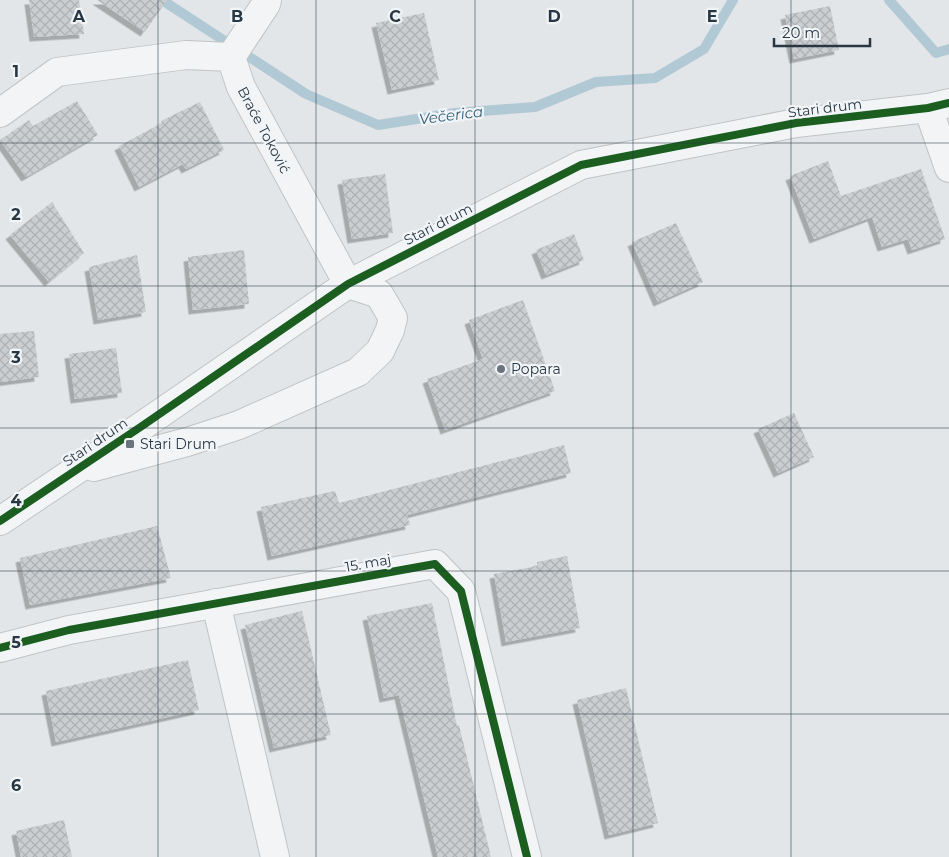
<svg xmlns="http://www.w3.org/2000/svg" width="949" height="857" font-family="Montserrat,sans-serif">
	<defs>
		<pattern id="building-cross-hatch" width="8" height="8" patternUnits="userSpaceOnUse" patternTransform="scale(1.25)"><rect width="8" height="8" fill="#cbced1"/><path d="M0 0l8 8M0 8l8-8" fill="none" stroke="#aeb2b5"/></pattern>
		<filter id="shadow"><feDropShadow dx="-4.5" dy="4.5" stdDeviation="0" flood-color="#0004"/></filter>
	</defs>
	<rect width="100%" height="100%" fill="#e3e6e8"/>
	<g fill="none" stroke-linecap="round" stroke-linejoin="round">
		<!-- stream -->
		<g stroke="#b1c9d4" stroke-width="10">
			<polyline points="162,0 306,94 378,125 455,113 535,107 596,82 655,78 704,49 733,0"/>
			<polyline points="889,0 936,53 949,49"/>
		</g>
	</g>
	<!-- building -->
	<g fill="url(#building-cross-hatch)" filter="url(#shadow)">
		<polygon points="29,0 79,0 84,34 34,37"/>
		<polygon points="97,0 167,0 145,32"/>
		<polygon points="830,6 839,50 794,59 785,15"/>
		<polygon points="424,13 439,80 392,90 376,23"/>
		<polygon points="77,101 98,135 26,177 0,140 29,120 33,126"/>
		<polygon points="200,102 224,150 186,169 183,164 139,187 119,146 162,123 161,121"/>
		<polygon points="828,161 841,196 921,169 945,239 912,250 908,239 882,247 872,217 814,239 790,176"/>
		<polygon points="385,174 393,233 352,239 342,180"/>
		<polygon points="52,202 84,253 49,282 10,235"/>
		<polygon points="676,223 703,282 658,302 632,242"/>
		<polygon points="574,234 584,260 546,275 536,250"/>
		<polygon points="244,250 249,304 193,310 188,257"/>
		<polygon points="137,255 146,312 98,320 89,267"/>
		<polygon points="523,300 555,391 445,430 427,379 483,359 469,320"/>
		<polygon points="34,331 39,377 0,382 0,334"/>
		<polygon points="116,348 122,393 75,399 69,354"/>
		<polygon points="794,413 814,457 778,473 758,429"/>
		<polygon points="564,445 571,473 407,515 410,525 272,556 261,507 335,491 339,503"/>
		<polygon points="157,526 171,578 30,605 20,558"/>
		<polygon points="567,556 580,628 506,642 494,574 537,566 537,562"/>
		<polygon points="432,603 457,726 459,725 491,857 438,857 399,695 384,698 367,616"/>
		<polygon points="302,611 331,735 274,748 245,625"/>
		<polygon points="188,660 199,710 56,742 46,691"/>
		<polygon points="626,688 658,823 609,835 577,700"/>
		<polygon points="64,820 72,857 21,857 16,831"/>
	</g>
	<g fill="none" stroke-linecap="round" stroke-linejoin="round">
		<defs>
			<g id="minor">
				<polyline points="231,57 266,4 267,0"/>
				<polyline points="928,108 949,168"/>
				<polyline points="0,113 57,72 186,55 231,57 241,87 348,284 379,294 393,318 390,330 380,351 358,372 239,425 187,442 94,467"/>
				<polyline points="0,521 142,426 348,284 581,165 796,123 928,108 949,103"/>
				<polyline points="216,603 275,857"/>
				<polyline points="0,648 69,630 435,564 461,591 527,857"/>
			</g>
		</defs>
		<!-- minor casing -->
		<use href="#minor" stroke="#c1c4c6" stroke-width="30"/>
		<!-- minor -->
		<use href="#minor" stroke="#f2f4f5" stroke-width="28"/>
		<defs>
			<g id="cycleway">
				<polyline points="0,521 142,426 348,284 581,165 796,123 928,108 949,103"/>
				<polyline points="0,648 69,630 435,564 461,591 527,857"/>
			</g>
		</defs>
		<!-- cycleway casing -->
		<use href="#cycleway" stroke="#f1f5f8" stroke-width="11"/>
		<!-- cycleway -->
		<use href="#cycleway" stroke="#1b5e20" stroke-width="8"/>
	</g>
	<!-- grid -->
	<path fill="none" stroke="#293743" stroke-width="1" stroke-opacity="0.55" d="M 158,0 L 158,857M 316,0 L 316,857M 475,0 L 475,857M 633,0 L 633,857M 791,0 L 791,857M 0,143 L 949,143M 0,286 L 949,286M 0,428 L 949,428M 0,571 L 949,571M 0,714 L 949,714"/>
	<!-- markers -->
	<g fill="#6a747d" stroke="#f1f5f8" stroke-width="2">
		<circle cx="501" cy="369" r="5"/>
		<rect x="125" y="439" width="10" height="10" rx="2.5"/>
	</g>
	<g text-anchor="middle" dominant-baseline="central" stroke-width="4.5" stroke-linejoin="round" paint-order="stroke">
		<!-- street labels -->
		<g font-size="14" fill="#293743" stroke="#f1f5f8">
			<text transform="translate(825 108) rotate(-7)">Stari drum</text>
			<text transform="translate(264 130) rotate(62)">Braće Toković</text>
			<text transform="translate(438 224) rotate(-27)">Stari drum</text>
			<text transform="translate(95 442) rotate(-34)">Stari drum</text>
			<text transform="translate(368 563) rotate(-10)">15. maj</text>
		</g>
		<!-- poi labels -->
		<g font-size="14" fill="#293743" stroke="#f1f5f8" text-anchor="start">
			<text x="511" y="369">Popara</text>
			<text x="140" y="444">Stari Drum</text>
		</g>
		<!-- water labels -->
		<g font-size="15" font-style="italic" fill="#325f78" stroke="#f1f5f8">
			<text transform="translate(451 115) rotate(-7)">Večerica</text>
		</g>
	</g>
	<g font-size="16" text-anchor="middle" font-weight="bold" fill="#293743" stroke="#f1f5f8" stroke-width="4.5" stroke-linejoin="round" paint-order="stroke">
		<text x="79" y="22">A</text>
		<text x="237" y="22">B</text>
		<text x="395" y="22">C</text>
		<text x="554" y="22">D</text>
		<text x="712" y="22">E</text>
		<text x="16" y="77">1</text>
		<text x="16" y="220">2</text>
		<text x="16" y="363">3</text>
		<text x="16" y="506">4</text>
		<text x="16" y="648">5</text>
		<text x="16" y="791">6</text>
	</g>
	<!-- scale -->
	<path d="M774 38v8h96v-8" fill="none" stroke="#293743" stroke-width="2.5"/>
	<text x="782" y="38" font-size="15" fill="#293743" stroke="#f1f5f8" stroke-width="4" paint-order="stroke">20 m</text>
</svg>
